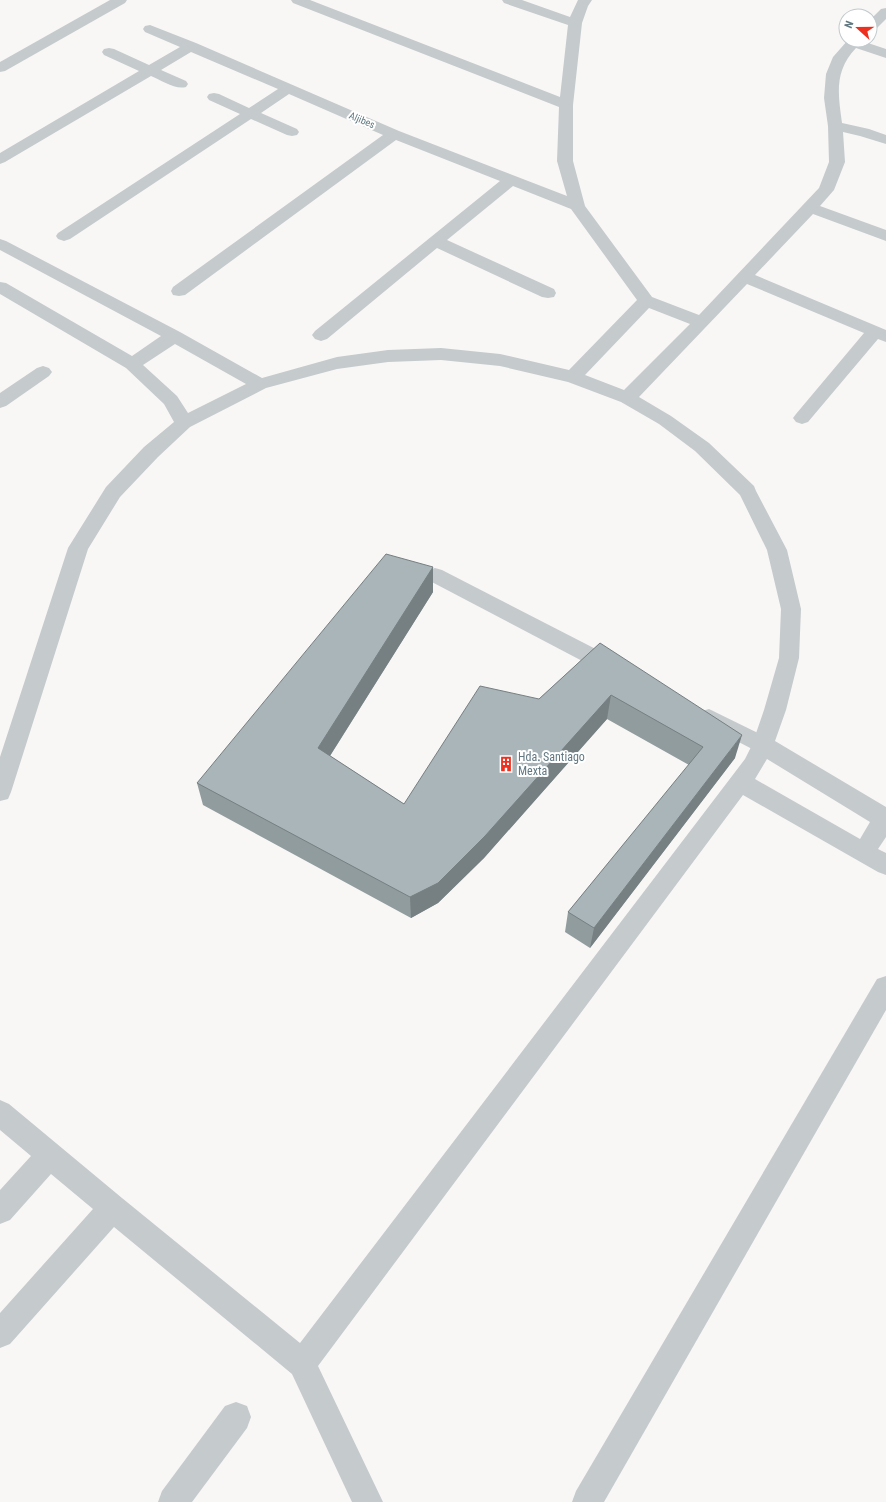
<svg xmlns="http://www.w3.org/2000/svg" width="886" height="1502" font-family="'Roboto Condensed',sans-serif">
	<rect width="100%" height="100%" fill="#f8f7f5"/>
	<g fill="none" stroke-linecap="round" stroke-linejoin="round">
		<!-- service -->
		<g fill="#c5cacd" fill-rule="evenodd">
			<polygon points="435,568 442,570 621,662 624,668 621,674 614,676 607,674 428,580 425,575 428,570"/>
			<polygon points="709,709 770,739 773,745 770,751 763,754 756,751 702,723 699,717 702,711"/>
		</g>
		<!-- minor -->
		<g fill="#c5cacd" fill-rule="evenodd">
			<polygon points="110,0 127,0 125,3 5,71 0,72 0,62"/>
			<path d="M 291,0 L 310,0 L 560,97 L 568,25 L 504,3 L 502,0 L 522,0 L 570,17 L 578,0 L 592,0 L 588,6 L 582,23 L 573,105 L 573,161 L 585,206 L 652,297 L 699,315 L 819,188 L 829,162 L 828,126 L 824,98 L 826,74 L 833,57 L 848,40 L 863,40 L 862,41 L 886,49 L 886,58 L 856,48 C 834,71 838,94 842,123 L 869,129 L 886,135 L 886,144 L 860,136 L 843,132 L 845,162 L 834,190 L 820,206 L 886,230 L 886,241 L 813,214 L 755,275 L 886,330 L 886,342 L 878,339 L 808,422 L 802,424 L 796,422 L 793,418 L 796,414 L 864,333 L 747,284 L 639,397 L 671,416 L 709,443 L 754,486 L 756,491 L 787,550 L 801,609 L 799,658 L 786,710 L 775,741 L 886,807 L 886,837 L 878,849 L 886,853 L 886,875 L 878,872 L 743,795 L 318,1366 L 383,1502 L 352,1502 L 292,1374 L 114,1227 L 10,1344 L 0,1348 L 0,1313 L 93,1209 L 51,1174 L 10,1220 L 0,1224 L 0,1190 L 31,1156 L 0,1130 L 0,1100 L 9,1104 L 122,1198 L 300,1343 L 745,759 L 752,745 L 764,710 L 779,658 L 781,609 L 767,550 L 740,495 L 695,451 L 659,424 L 621,402 L 568,382 L 500,366 L 441,360 L 388,362 L 337,369 L 266,388 L 190,427 L 158,457 L 120,497 L 88,549 L 11,792 L 8,799 L 0,801 L 0,757 L 68,548 L 106,487 L 144,447 L 174,422 L 164,404 L 126,368 L 0,294 L 0,282 L 6,283 L 132,356 L 161,336 L 0,250 L 0,239 L 6,241 L 180,332 L 262,378 L 337,357 L 388,350 L 441,348 L 500,354 L 569,370 L 637,300 L 571,209 L 513,186 L 447,240 L 554,289 L 556,293 L 554,297 L 548,298 L 542,297 L 437,248 L 327,339 L 321,341 L 315,339 L 312,335 L 315,331 L 500,181 L 396,140 L 185,295 L 179,296 L 173,295 L 171,291 L 173,287 L 383,135 L 289,94 L 261,113 L 297,129 L 299,132 L 297,135 L 292,136 L 287,135 L 251,119 L 70,239 L 64,241 L 58,239 L 56,236 L 58,233 L 240,114 L 209,100 L 207,97 L 209,94 L 214,93 L 219,94 L 249,108 L 278,89 L 191,52 L 161,70 L 186,81 L 188,84 L 186,87 C 175,90 161,80 151,76 L 5,162 L 0,164 L 0,153 L 139,71 L 104,55 L 102,52 L 104,49 L 109,48 L 114,49 L 149,65 L 180,47 L 145,32 L 143,29 L 145,26 L 150,25 L 196,43 L 399,131 L 567,196 L 557,161 L 559,107 L 293,3 ZM 649,308 L 690,324 L 624,390 L 585,375 ZM 175,344 L 246,384 L 188,413 L 177,396 L 143,365 ZM 767,759 L 870,822 L 860,839 L 755,779 Z"/>
			<polygon points="886,8 886,19 875,30 870,31 870,20 881,9"/>
			<polygon points="43,366 49,368 52,372 49,376 6,406 0,408 0,393 37,368"/>
			<polygon points="886,976 886,1010 604,1502 572,1502 576,1491 877,979"/>
			<polygon points="236,1402 247,1406 251,1417 247,1428 192,1502 158,1502 162,1491 225,1406"/>
		</g>
	</g>
	<!-- wall -->
	<polygon fill="#919c9f" points="433,567 433,592 330,756 404,804 539,699 600,643 735,758 590,948 565,932 568,912 689,765 607,719 484,858 438,903 411,918 203,805 197,783"/>
	<!-- shaded-wall -->
	<g fill="#767f82">
		<polygon points="433,567 433,592 321,770 318,748"/>
		<polygon points="611,695 607,719 484,858 438,903 411,918 410,897"/>
		<polygon points="742,735 735,758 590,948 594,928"/>
	</g>
	<!-- building -->
	<polygon fill="#a9b5b9" stroke="#767f82" points="386,554 433,567 318,748 404,804 480,686 539,699 600,643 742,735 594,928 568,912 703,747 611,695 485,836 438,883 410,897 197,783"/>
	<!-- icons -->
	<defs>
		<symbol id="building-bare" viewBox="-9 -9 18 18"><path d="M-4-6H4V6H1V3H-1V6H-4ZM-2.5-4.3h1.7v1.8h-1.7ZM.8-4.3h1.7v1.8H.8ZM-2.5-1h1.7V.8h-1.7ZM.8-1h1.7V.8H.8Z" fill="#ed3120" stroke="#fff" stroke-width="2.5" paint-order="stroke"/></symbol>
	</defs>
	<g fill-rule="evenodd">
		<use href="#building-bare" x="495" y="753" width="22" height="22"/>
	</g>
	<g text-anchor="middle" dominant-baseline="central" stroke-width="4" stroke-linejoin="round" paint-order="stroke">
		<!-- far-street labels -->
		<g font-size="10" fill="#617882" stroke="#fff">
			<text transform="translate(362 120) rotate(23)">Aljibes</text>
		</g>
		<!-- poi labels -->
		<g font-size="12" fill="#617882" stroke="#fff" text-anchor="start">
			<text x="518" y="757">Hda. Santiago<tspan x="518" dy="14">Mexta</tspan></text>
		</g>
	</g>
	<!-- north arrow -->
	<g transform="translate(858 28) rotate(291)"><circle r="19" fill="#ffffff" stroke="#c0c9cd"/>
	<path d="M0-3L7 15L0 10L-7 15Z" fill="#ed3120"/>
	<text y="-6" font-size="11" font-weight="bold" text-anchor="middle" fill="#617882">N</text>
	</g>
</svg>
